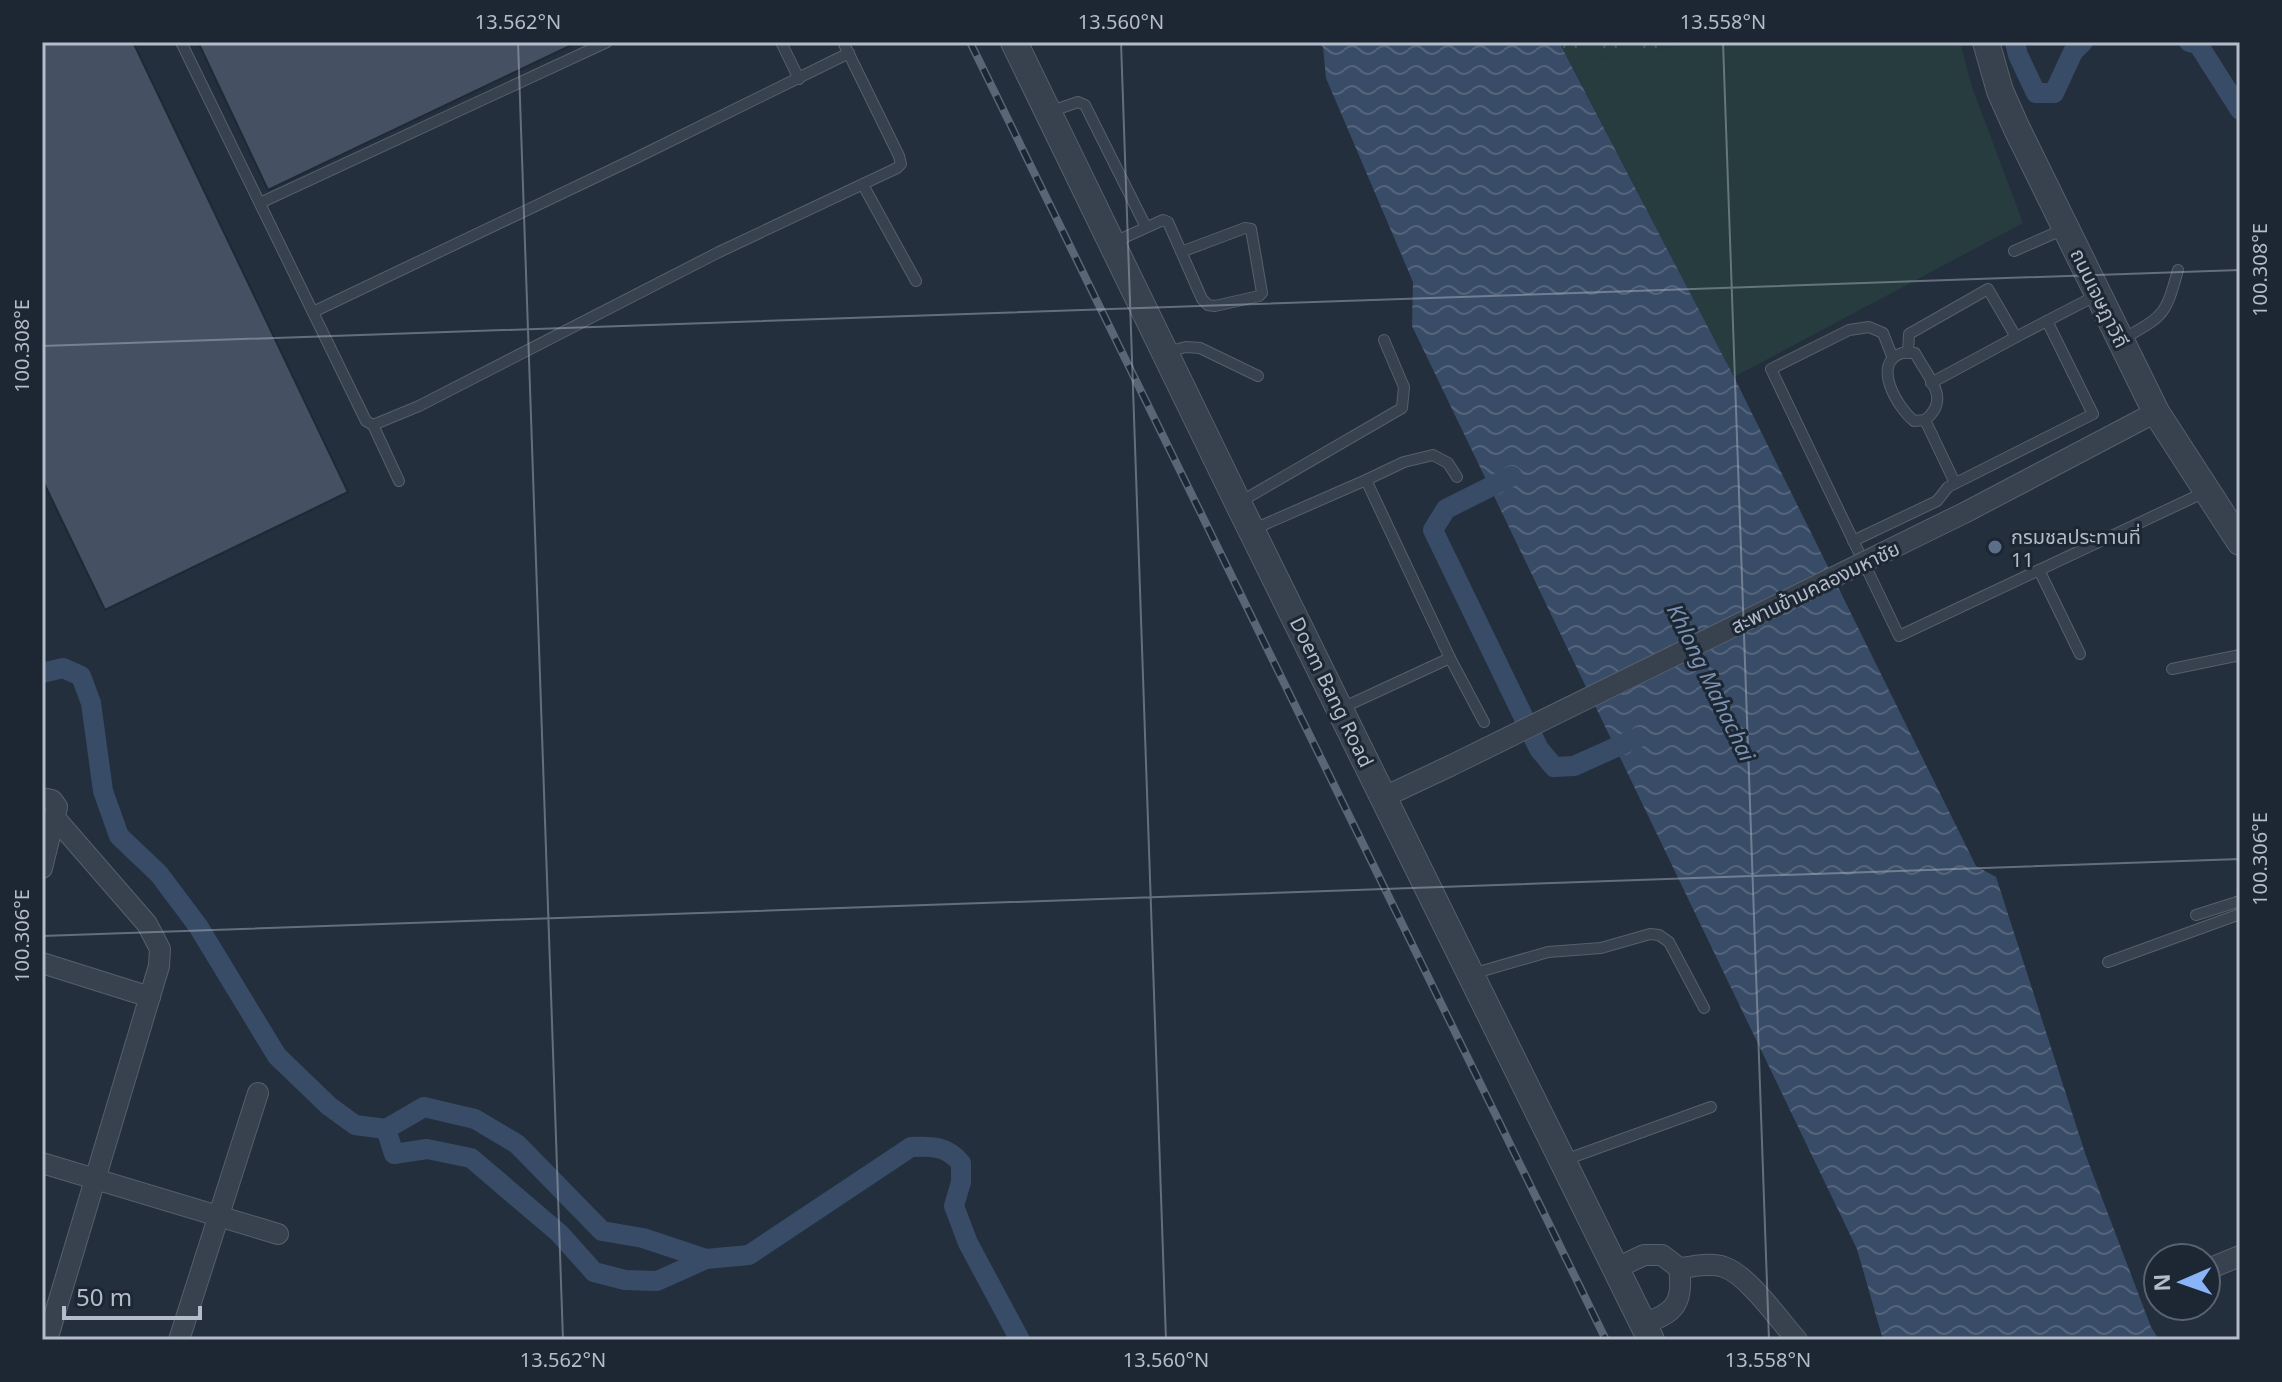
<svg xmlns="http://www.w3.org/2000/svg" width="2282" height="1382" font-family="'Noto Sans','Noto Sans Thai',sans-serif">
	<defs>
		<pattern id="forest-crowns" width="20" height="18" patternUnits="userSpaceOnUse" patternTransform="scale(2)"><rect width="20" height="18" fill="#263c3f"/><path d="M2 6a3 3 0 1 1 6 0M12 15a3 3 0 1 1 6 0" fill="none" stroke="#435659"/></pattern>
		<pattern id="water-waves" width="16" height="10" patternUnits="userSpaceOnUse" patternTransform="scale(2)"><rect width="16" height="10" fill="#394c67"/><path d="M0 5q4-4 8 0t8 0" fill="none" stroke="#53647b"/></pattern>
	</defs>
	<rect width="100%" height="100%" fill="#242f3e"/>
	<!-- green -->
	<polygon fill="#263c3f" points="1703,42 1960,42 1972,87 2023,223 1734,377 1570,62"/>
	<!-- forest -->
	<polygon fill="url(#forest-crowns)" points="1559,42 1703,42 1570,62"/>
	<!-- water -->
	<polygon fill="url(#water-waves)" points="1318,42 1559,42 1734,377 1976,866 1996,877 2086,1156 2151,1327 2159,1340 1883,1340 1857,1249 1412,326 1413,282 1326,78 1323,47"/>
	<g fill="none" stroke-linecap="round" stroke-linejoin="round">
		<!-- canal -->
		<g stroke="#394c67" stroke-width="20">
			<polyline points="2015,42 2018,55 2036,93 2054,93 2073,52 2083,42"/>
			<polyline points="2189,42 2198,44 2240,110"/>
			<polyline points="1512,476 1446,509 1433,530 1539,749 1554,767 1574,766 1639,737"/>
			<polyline points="42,673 63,668 81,676 91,703 103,791 119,836 159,874 198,926 277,1056 329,1106 355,1125 386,1129 424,1107 475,1119 517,1144 602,1231 643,1238 706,1259"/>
			<path d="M 386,1129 L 394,1154 L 427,1149 L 471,1158 L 559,1233 L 594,1272 L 625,1280 L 657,1281 L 706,1259 L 749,1255 L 911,1147 C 932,1146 947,1146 961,1163 L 961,1182 L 954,1206 L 968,1243 L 1020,1340"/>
		</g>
	</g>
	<!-- building -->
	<g fill="#455162" stroke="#1f2835" stroke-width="2">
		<polygon points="42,42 133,42 348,492 105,610 42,479"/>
		<polygon points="198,42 578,42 268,190"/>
	</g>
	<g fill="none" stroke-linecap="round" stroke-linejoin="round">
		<defs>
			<g id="service">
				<polyline points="181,42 366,421 373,425 419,406 719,252 897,168 901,164 899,156 843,42"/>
				<polyline points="781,42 799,79"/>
				<polyline points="1049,112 1078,102 1085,105 1146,227"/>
				<polyline points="863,185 916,281"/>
				<polyline points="260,203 607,42"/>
				<polyline points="1112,243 1163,220 1168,222 1202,299 1208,305 1215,306 1259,296 1262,293 1251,229 1245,228 1181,252"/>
				<polyline points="2014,251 2064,229"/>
				<polyline points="313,312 636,158 849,53"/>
				<path d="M 2123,339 C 2164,315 2165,317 2178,270"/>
				<polyline points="1167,352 1186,347 1200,348 1258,376"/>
				<path d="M 1902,353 L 1915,353 C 1928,378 1952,399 1925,420 L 1914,421 C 1897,407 1871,363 1902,353 Z"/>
				<polyline points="1908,353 1909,334 1988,289 2016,337 2097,295"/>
				<polyline points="1892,356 1883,333 1869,327 1849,330 1771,369 1899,636 2205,492"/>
				<polyline points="1931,383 2016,337"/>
				<polyline points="1925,420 1955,483"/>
				<polyline points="373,425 399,481"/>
				<polyline points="1457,477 1448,463 1433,455 1404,462 1366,480 1450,658 1484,722"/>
				<polyline points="1240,502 1402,408 1404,387 1384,340"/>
				<polyline points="1254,529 1366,480"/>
				<polyline points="1853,541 1937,501 1948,487 2093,414 2047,321"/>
				<polyline points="2039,570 2080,654"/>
				<polyline points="2172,669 2240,655"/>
				<polyline points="1342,708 1450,658"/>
				<polyline points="2196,915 2240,901"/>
				<polyline points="2108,962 2240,914"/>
				<polyline points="1472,974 1548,952 1601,948 1650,934 1659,935 1669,942 1704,1008"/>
				<polyline points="1562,1161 1711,1107"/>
			</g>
			<g id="minor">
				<polyline points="1966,512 2156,412"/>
				<polyline points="1384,797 1450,766"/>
				<polyline points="42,798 52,800 57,807 42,868"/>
				<polyline points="42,963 150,997"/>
				<polyline points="42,1163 278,1234"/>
				<path d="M 1679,1268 C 1693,1267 1710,1262 1724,1267 C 1748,1275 1779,1320 1797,1340"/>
				<path d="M 1615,1269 L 1644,1255 L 1662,1255 L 1679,1268 C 1684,1303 1675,1313 1643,1324"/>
				<polyline points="2206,1270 2240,1256"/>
				<polyline points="47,1340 159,966 160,949 147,924 55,818"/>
				<polyline points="179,1340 258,1093"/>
			</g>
			<g id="tertiary">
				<polyline points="1014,42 1238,503 1651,1340"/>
				<polyline points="1986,42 2000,91 2017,129 2156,412 2240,542"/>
			</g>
		</defs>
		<!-- service casing -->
		<use href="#service" stroke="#565f6c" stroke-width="12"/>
		<!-- minor casing -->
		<use href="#minor" stroke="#565f6c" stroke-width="22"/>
		<!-- tertiary casing -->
		<use href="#tertiary" stroke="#565f6c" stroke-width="28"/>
		<!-- service -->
		<use href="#service" stroke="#38414e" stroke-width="10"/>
		<!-- minor -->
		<use href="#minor" stroke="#38414e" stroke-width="20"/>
		<!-- tertiary -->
		<use href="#tertiary" stroke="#38414e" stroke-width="26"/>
		<defs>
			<polyline id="rail" points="970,42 1606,1340"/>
		</defs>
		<!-- rail casing -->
		<use href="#rail" stroke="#5a6575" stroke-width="8"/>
		<!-- rail -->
		<use href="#rail" stroke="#1d2633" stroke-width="5" stroke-dasharray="15" stroke-linecap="butt"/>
		<defs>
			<polyline id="minor-bridge" points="1450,766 1966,512"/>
		</defs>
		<!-- minor-bridge casing -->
		<use href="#minor-bridge" stroke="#565f6c" stroke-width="22" stroke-linecap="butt"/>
		<!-- minor-bridge -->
		<use href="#minor-bridge" stroke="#38414e" stroke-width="20"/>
	</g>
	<!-- ticks -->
	<path fill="none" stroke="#b4bcc9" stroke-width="2" stroke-opacity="0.45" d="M 518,42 L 563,1340M 1121,42 L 1166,1340M 1723,42 L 1769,1340M 42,346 L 2240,270M 42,936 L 2240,859"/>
	<!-- markers -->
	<circle fill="#5c6f8a" stroke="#1d2633" stroke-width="3" cx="1995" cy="547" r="8"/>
	<g text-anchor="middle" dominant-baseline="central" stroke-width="6" stroke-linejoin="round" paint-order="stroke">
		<!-- street labels -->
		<g font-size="20" fill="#b4bcc9" stroke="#1d2633">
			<text transform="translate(2100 298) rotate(64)">ถนนเจษฎาวิถี</text>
			<text transform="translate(1815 587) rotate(-26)">สะพานข้ามคลองมหาชัย</text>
			<text transform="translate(1332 692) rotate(64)">Doem Bang Road</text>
		</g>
		<!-- poi labels -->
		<g font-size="20" fill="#b4bcc9" stroke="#1d2633" text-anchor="start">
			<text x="2011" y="536">กรมชลประทานที่<tspan x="2011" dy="23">11</tspan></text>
		</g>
		<!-- water labels -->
		<g font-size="22" font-style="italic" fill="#7c92b1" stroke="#1d2633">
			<text transform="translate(1712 682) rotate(64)">Khlong Mahachai</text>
		</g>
	</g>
	<!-- border -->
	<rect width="2282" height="1382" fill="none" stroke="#1d2633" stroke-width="88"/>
	<!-- north arrow -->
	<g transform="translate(2182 1282) rotate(268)"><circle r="38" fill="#1d2633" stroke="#59626f" stroke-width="2"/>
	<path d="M0-6L14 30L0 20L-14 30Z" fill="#8ab4f8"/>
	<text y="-12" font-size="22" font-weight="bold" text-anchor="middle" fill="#b4bcc9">N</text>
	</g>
	<!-- scale -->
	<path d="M64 1306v12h136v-12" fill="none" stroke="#b4bcc9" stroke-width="4"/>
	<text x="76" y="1306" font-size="24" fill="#b4bcc9" stroke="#1d2633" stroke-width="6" paint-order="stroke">50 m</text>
	<rect x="44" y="44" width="2194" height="1294" fill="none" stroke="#b4bcc9" stroke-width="3"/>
	<g font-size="20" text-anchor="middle" fill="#b4bcc9">
		<text x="518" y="29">13.562°N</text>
		<text x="1121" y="29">13.560°N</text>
		<text x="1723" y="29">13.558°N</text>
		<text transform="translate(2260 270) rotate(-90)" y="7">100.308°E</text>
		<text transform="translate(22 346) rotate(-90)" y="7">100.308°E</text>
		<text transform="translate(2260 859) rotate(-90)" y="7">100.306°E</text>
		<text transform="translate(22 936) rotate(-90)" y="7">100.306°E</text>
		<text x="563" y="1367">13.562°N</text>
		<text x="1166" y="1367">13.560°N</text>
		<text x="1768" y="1367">13.558°N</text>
	</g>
</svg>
